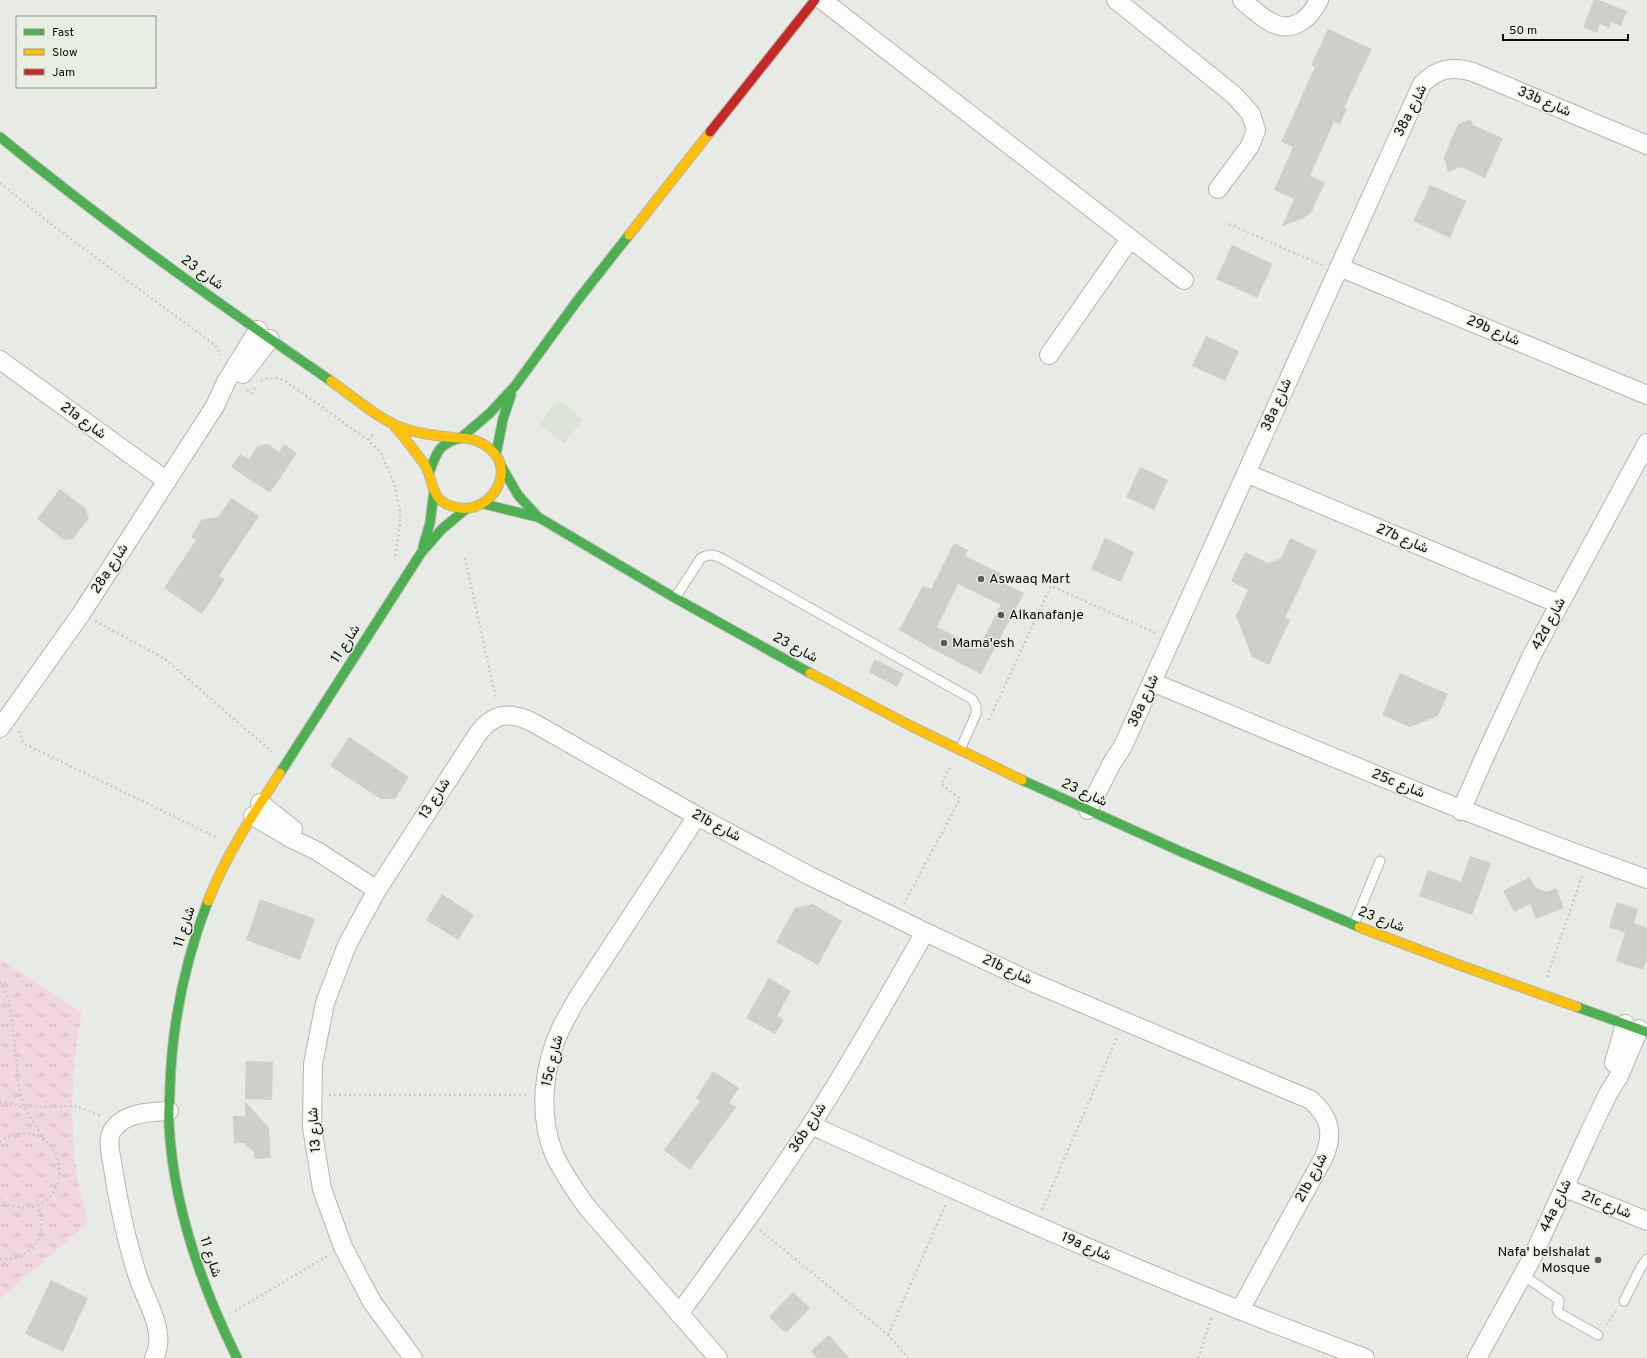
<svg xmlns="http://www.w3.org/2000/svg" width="1647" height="1358" font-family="Overpass,Vazirmatn,sans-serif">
	<defs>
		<pattern id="grass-tufts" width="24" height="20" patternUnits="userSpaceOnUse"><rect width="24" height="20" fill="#f0d6e1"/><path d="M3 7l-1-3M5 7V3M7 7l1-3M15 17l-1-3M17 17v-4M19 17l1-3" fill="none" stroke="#ccb6c0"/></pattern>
	</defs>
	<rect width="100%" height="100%" fill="#e8ebe5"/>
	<!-- built -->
	<polygon fill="#dce2d5" points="558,400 583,419 564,444 539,424"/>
	<!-- grass -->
	<path fill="url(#grass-tufts)" d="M 0,959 L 82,1012 C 72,1066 69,1121 77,1176 C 80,1192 84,1208 88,1223 L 0,1299 Z"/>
	<!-- building -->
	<g fill="#cccfca" fill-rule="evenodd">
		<polygon points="1594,0 1599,0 1627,11 1621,26 1611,22 1609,28 1600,24 1597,33 1583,27"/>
		<polygon points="1328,29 1372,49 1344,108 1347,109 1340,124 1334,122 1310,176 1325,183 1311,213 1302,219 1282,226 1294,199 1274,190 1293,147 1281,142 1315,67 1311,65"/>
		<polygon points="1471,119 1473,125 1503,138 1485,178 1461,167 1448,172 1444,157 1458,124"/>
		<polygon points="1430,185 1466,201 1450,238 1413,221"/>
		<polygon points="1232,245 1273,264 1257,298 1216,279"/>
		<polygon points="1206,336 1239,351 1225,381 1192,366"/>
		<polygon points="268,444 279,452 284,444 297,453 270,493 231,467 240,454 249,459 257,446"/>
		<polygon points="1140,467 1168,480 1154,510 1126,497"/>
		<polygon points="60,489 85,508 89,518 73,539 64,540 37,519"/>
		<polygon points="231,498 259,516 219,576 225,579 202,614 164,588 196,540 191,537 202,519 218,517"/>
		<polygon points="1105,538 1134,552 1121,582 1091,569"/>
		<polygon points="1290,538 1317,551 1285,618 1290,620 1269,665 1252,657 1236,616 1248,590 1231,581 1245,552 1268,563 1281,558"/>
		<path d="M 954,543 L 968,550 L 965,556 L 1006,576 L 1003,583 L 1024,593 L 981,674 L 927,646 L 899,630 L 923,586 L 931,589 ZM 958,584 L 1001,605 L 978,648 L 937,627 Z"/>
		<polygon points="875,659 904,674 897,687 869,672"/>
		<polygon points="1400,673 1448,694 1438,716 1410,727 1382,715"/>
		<polygon points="349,737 409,777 395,799 381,799 330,766"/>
		<polygon points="1470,856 1491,863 1472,915 1419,896 1428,870 1461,882"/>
		<polygon points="1530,877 1535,887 1547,892 1556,888 1564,908 1536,919 1530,904 1514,912 1503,891"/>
		<polygon points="442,894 474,915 458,940 426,920"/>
		<polygon points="260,899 315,919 300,960 246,940"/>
		<polygon points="1617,902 1638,909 1634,923 1647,928 1647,958 1643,970 1616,961 1625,933 1609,927"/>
		<polygon points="813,904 842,921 818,965 776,942 795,908"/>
		<polygon points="769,978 791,991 777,1016 784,1020 775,1034 746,1018"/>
		<polygon points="246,1061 273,1062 272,1100 245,1099"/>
		<polygon points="713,1071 739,1088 729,1103 736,1107 690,1170 664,1150 700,1101 696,1098"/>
		<polygon points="245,1101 269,1128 271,1158 254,1159 254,1152 243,1143 234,1143 233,1116 245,1116"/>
		<polygon points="51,1280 88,1298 63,1352 25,1334"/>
		<polygon points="793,1292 810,1308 786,1333 769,1317"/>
		<polygon points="829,1335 849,1358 817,1358 811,1351"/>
	</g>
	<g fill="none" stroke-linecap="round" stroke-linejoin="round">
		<defs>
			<g id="lane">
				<path d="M 675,598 L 701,558 C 709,554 713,554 721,558 L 972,699 L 976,706 L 976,714 L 960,750"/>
				<polyline points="1354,924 1380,861"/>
				<polyline points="1523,1275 1559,1300 1559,1304 1557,1309 1559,1313 1598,1335"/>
				<polyline points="1624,1301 1641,1267 1647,1259"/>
			</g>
			<g id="street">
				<polyline points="822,0 1184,280"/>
				<polyline points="1116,0 1234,95 1251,114 1256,130 1250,146 1218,189"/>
				<path d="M 1242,0 C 1251,8 1261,17 1272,23 C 1293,33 1310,19 1319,0"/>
				<polyline points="1339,267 1647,395"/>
				<polyline points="1049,355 1130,239"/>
				<polyline points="0,360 167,481"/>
				<polyline points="243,374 270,339"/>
				<polyline points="1246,473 1559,604"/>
				<path d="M 1152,682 C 1316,750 1479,820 1647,879"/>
				<polyline points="0,728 81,614 215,406 226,382 258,330"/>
				<polyline points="260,803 293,829"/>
				<path d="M 1088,810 L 1112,763 L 1123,746 L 1422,84 C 1438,68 1452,66 1473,72 L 1647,145"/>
				<polyline points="1461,811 1484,758 1532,655 1647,443"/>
				<polyline points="253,816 292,839 317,851 377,890"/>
				<path d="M 697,816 L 577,999 C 572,1008 566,1018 561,1028 C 543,1066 538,1115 554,1154 C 563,1173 574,1189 586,1206 L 718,1358"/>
				<polyline points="1614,1063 1625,1024"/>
				<path d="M 811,1125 C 993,1208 1177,1289 1365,1358"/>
				<polyline points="1565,1188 1647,1221"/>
				<path d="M 679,1314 C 724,1252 769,1190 811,1125 C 851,1063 888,997 925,932"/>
				<path d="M 154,1358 C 167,1333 148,1305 139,1280 C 127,1244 119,1206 113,1168 C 112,1159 108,1147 110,1138 C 110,1134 113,1129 115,1127 C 128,1112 151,1112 169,1111"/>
				<path d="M 413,1358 L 372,1302 L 343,1247 L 322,1189 L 312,1127 L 313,1064 L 325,1003 L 347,945 L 377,890 L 477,735 C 493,713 508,711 532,722 L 697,816 L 810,876 L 925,932 L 1034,983 L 1311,1100 C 1330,1117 1334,1133 1324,1157 L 1240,1310"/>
				<polyline points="1477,1358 1532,1258 1590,1131 1608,1094 1619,1076 1639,1029"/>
			</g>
			<g id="fast">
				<path d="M 0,137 C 106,224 218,303 331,381"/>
				<polyline points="462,437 490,413 515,386 577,301 629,235"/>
				<polyline points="496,454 503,419 511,395"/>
				<polyline points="500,464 518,495 538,517 675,598 810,673"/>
				<path d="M 429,473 C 437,452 438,444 461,438"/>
				<polyline points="484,504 537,517"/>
				<polyline points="423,547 430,523 434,491"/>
				<polyline points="280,773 421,553 442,529 466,509"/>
				<polyline points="1022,780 1184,853 1359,927"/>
				<path d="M 208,901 C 185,961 172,1023 170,1087 C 170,1099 168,1112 169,1124 C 173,1206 201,1285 237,1358"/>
				<polyline points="1577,1007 1647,1032"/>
			</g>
			<g id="slow">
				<polyline points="629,235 710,132"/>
				<path d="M 331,381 C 352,396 376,417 400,427 C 418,434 438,436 457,438"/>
				<path d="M 393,424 C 404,437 415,451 425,465 C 435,482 429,501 455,507 C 477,513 498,497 501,475 C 504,453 480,438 461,438"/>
				<polyline points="810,673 909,725 1022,780"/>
				<path d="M 208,901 C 226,855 253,814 280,773"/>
				<polyline points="1359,927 1462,966 1577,1007"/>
			</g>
			<polyline id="jam" points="710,132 815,0"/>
		</defs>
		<!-- lane casing -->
		<use href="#lane" stroke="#b3b6b1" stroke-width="11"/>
		<!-- street casing -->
		<use href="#street" stroke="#b3b6b1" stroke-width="20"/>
		<!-- fast casing -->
		<use href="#fast" stroke="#b3b6b1" stroke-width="11"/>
		<!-- slow casing -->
		<use href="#slow" stroke="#b3b6b1" stroke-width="11"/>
		<!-- jam casing -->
		<use href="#jam" stroke="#b3b6b1" stroke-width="11"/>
		<!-- path -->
		<g stroke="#cacbc8" stroke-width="2.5" stroke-dasharray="2 3" stroke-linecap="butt">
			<polyline points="0,183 56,228 215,345 221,355"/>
			<polyline points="1229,224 1322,265"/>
			<path d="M 261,381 C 269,377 277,377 285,381 L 368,440 L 381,453 L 394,483 L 400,510 L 400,524 L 395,558"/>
			<polyline points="247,390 252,393 255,388"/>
			<polyline points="368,440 374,433"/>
			<polyline points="465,558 496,700"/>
			<polyline points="95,621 165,659 272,752"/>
			<polyline points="989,720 1051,586 1156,633"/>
			<polyline points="19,731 23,743 218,838"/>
			<polyline points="904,904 960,799 941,784 951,766"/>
			<polyline points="1547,977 1583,874"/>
			<polyline points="0,982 9,1000 17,1063 17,1079 24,1107 45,1141"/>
			<polyline points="329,1095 528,1095"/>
			<polyline points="0,1102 24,1107 75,1106 101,1116"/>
			<path d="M 0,1142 C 5,1137 13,1135 20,1134 C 63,1128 76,1195 32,1207 C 21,1209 8,1207 0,1199"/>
			<polyline points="1042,1210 1117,1037"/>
			<polyline points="760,1230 888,1335 908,1358"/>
			<path d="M 0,1259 C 6,1259 13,1259 19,1257 C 42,1247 46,1227 38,1205"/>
			<polyline points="235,1311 329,1255"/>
			<polyline points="1606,1325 1617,1310"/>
			<polyline points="888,1335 946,1204"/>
			<polyline points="1198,1358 1212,1316"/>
		</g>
		<!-- lane -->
		<use href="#lane" stroke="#fcfcfb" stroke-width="9"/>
		<!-- street -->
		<use href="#street" stroke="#fcfcfb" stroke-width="18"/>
		<!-- fast -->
		<use href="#fast" stroke="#4caf50" stroke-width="9"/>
		<!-- slow -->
		<use href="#slow" stroke="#ffc107" stroke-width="9"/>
		<!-- jam -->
		<use href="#jam" stroke="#c62828" stroke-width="9"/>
	</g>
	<!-- markers -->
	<g fill="#585b56" stroke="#e8eee2" stroke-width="1.5">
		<circle cx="981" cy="579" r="4"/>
		<circle cx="1001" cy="615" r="4"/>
		<circle cx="944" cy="643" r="4"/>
		<circle cx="1598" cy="1260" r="4"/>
	</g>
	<g text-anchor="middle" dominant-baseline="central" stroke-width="3" stroke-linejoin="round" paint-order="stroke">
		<!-- street labels -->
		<g font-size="14" fill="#0b0d09" stroke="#e8eee2">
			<text transform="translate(1544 102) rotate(23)">33b شارع</text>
			<text transform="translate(1411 111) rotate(-63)">38a شارع</text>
			<text transform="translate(202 273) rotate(36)">شارع 23</text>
			<text transform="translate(1493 331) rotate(23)">29b شارع</text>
			<text transform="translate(1277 405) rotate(-66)">38a شارع</text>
			<text transform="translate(83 421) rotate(36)">21a شارع</text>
			<text transform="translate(1402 539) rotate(23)">27b شارع</text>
			<text transform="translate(110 569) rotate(-57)">28a شارع</text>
			<text transform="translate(1549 624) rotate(-62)">42d شارع</text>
			<text transform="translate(346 644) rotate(-57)">شارع 11</text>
			<text transform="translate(795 648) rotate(28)">شارع 23</text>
			<text transform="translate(1144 701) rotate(-66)">38a شارع</text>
			<text transform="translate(1398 784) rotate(22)">25c شارع</text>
			<text transform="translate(1084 793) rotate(25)">شارع 23</text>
			<text transform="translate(435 799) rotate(-57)">شارع 13</text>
			<text transform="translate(716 826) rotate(28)">21b شارع</text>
			<text transform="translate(1381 920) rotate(21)">شارع 23</text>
			<text transform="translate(185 927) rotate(-72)">شارع 11</text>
			<text transform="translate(1007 970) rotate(25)">21b شارع</text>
			<text transform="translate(553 1061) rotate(-76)">15c شارع</text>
			<text transform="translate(808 1128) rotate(-57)">36b شارع</text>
			<text transform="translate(315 1130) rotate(-94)">شارع 13</text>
			<text transform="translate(1312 1178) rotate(-62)">21b شارع</text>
			<text transform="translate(1606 1205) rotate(22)">21c شارع</text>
			<text transform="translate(1556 1206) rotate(-65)">44a شارع</text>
			<text transform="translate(1086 1247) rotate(23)">19a شارع</text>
			<text transform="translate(210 1257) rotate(72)">شارع 11</text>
		</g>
		<!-- poi labels -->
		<g font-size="14" fill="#0b0d09" stroke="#e8eee2" text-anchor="start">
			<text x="989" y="579">Aswaaq Mart</text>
			<text x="1009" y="615">Alkanafanje</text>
			<text x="952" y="643">Mama'esh</text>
			<text x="1590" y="1252" text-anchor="end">Nafa' belshalat<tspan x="1590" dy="16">Mosque</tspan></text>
		</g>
	</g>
	<!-- legend -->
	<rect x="16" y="16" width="140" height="72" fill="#e8eee2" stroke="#90948b"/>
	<rect x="24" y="29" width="20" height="6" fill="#4caf50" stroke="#90948b"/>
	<text x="52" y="36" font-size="12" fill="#0b0d09">Fast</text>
	<rect x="24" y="49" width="20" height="6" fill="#ffc107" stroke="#90948b"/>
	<text x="52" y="56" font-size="12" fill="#0b0d09">Slow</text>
	<rect x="24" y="69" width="20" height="6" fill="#c62828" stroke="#90948b"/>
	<text x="52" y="76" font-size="12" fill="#0b0d09">Jam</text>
	<!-- scale -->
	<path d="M1503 34v6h125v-6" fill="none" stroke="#0b0d09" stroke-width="2"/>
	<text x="1509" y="34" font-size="12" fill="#0b0d09" stroke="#e8eee2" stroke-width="3" paint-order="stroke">50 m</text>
</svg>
